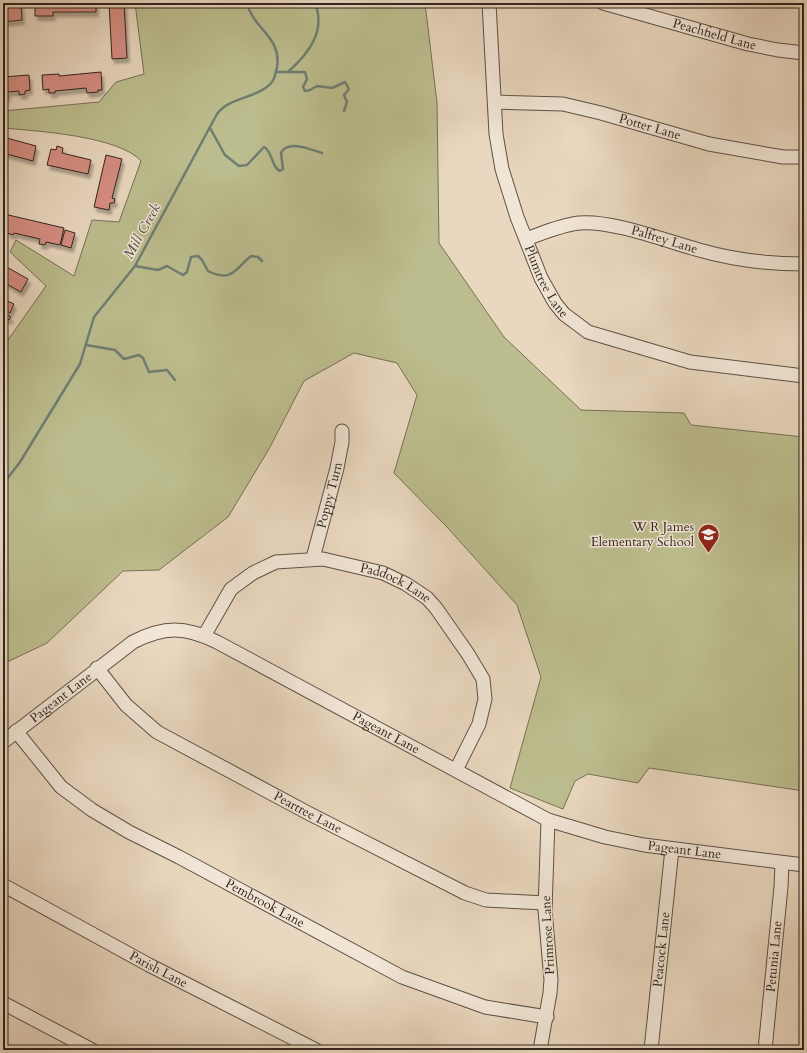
<svg xmlns="http://www.w3.org/2000/svg" width="807" height="1053" font-family="Cardo,serif">
	<defs>
		<filter id="shadow"><feDropShadow dx="2.5" dy="4.5" stdDeviation="1" flood-color="#0004"/></filter>
	</defs>
	<rect width="100%" height="100%" fill="#e9d7bf"/>
	<filter id="stains"><feTurbulence type="fractalNoise" baseFrequency=".005" numOctaves="4"/><feColorMatrix values="0 0 0 0 .2 0 0 0 0 .09 0 0 0 0 .02 0 0 0 .5 -.17"/></filter>
	<radialGradient id="worn" r=".72"><stop offset=".6" stop-color="#630" stop-opacity="0"/><stop offset="1" stop-color="#630" stop-opacity=".3"/></radialGradient>
	<!-- green -->
	<path fill="#bcbd8e" stroke="#767056" d="M 135,3 L 425,3 L 437,103 L 439,243 L 504,337 L 581,410 L 684,413 L 691,425 L 804,437 L 804,791 L 649,768 L 638,783 L 588,774 L 575,781 L 563,809 L 510,788 L 541,677 L 517,605 L 447,527 L 394,473 L 417,395 L 397,363 L 354,353 L 304,381 L 269,449 L 228,517 L 159,570 L 123,571 L 47,643 L 3,664 L 3,347 L 46,286 L 10,252 L 16,240 L 74,276 L 92,220 L 119,222 L 141,161 C 119,136 37,131 3,128 L 3,111 L 99,102 L 116,82 L 144,74 Z"/>
	<g fill="none" stroke-linecap="round" stroke-linejoin="round">
		<!-- stream -->
		<g stroke="#6f7e73" stroke-width="2.5">
			<path d="M 289,71 C 309,53 326,31 315,3"/>
			<polyline points="276,72 305,72 307,79 303,87 305,91 310,90 317,86 332,88 345,82 349,89 344,95 347,102 344,111"/>
			<path d="M 210,128 L 225,155 L 239,166 L 247,165 L 264,147 C 273,152 271,167 280,171 L 283,169 L 281,153 C 288,139 312,150 322,153"/>
			<path d="M 135,266 L 158,270 L 167,266 L 183,275 L 187,272 L 191,257 L 198,256 L 202,260 L 208,271 C 232,283 235,269 251,256 L 258,257 L 262,261"/>
			<polyline points="86,345 115,350 124,359 139,355 143,358 149,372 167,370 175,380"/>
			<path d="M 3,484 L 20,462 L 80,364 L 94,317 L 135,266 L 217,114 C 230,96 258,99 272,82 C 275,78 276,72 277,67 C 282,37 253,29 247,3"/>
		</g>
	</g>
	<!-- building -->
	<g fill="#d58d82" stroke="#30241e" filter="url(#shadow)">
		<polygon points="3,3 21,4 22,20 3,22"/>
		<polygon points="35,3 96,3 96,12 53,12 53,16 35,16"/>
		<polygon points="109,3 124,3 127,58 112,59"/>
		<polygon points="101,72 102,90 98,90 98,92 87,93 86,88 55,91 55,93 49,93 49,89 43,90 42,75 59,74 59,76"/>
		<polygon points="29,75 30,90 25,91 25,94 19,95 19,91 7,92 8,97 3,98 3,77"/>
		<polygon points="3,137 36,146 33,161 3,153"/>
		<polygon points="57,146 63,148 62,153 91,160 88,174 47,165 51,149 56,150"/>
		<polygon points="106,155 122,159 112,198 115,199 114,203 110,203 109,210 94,207"/>
		<polygon points="4,214 64,228 60,245 46,242 45,245 39,244 40,239 14,233 13,235 7,233 8,229 3,228"/>
		<polygon points="65,230 75,233 71,248 61,245"/>
		<polygon points="3,265 28,279 21,292 3,282"/>
		<polygon points="3,299 14,304 10,313 3,309"/>
		<polygon points="3,312 11,317 9,320 6,318 3,323"/>
	</g>
	<g fill="none" stroke-linecap="round" stroke-linejoin="round">
		<defs>
			<g id="minor">
				<path id="s1" d="M 489,3 L 496,134 L 502,169 L 517,217 L 541,278 L 555,303 L 564,314 L 588,332 L 690,362 L 804,376"/>
				<path id="s2" d="M 603,3 L 748,44 L 778,50 L 804,53"/>
				<path id="s3" d="M 495,102 L 563,104 L 601,113 L 709,144 L 783,157 L 804,157"/>
				<path id="s4" d="M 526,239 C 543,233 561,225 579,223 C 612,220 666,241 699,250 C 734,260 768,264 804,264"/>
				<path id="s5" d="M 313,558 L 337,468 L 342,442 L 342,431"/>
				<path id="s6" d="M 204,636 L 231,589 L 253,573 L 276,562 L 323,559 L 383,573 L 406,584 L 427,598 L 436,608 L 468,654 L 483,679 L 485,699 L 479,724 L 456,770"/>
				<path id="s7" d="M 97,668 L 126,705 L 157,732 L 308,813 L 465,893 L 486,900 L 545,903"/>
				<path id="s8" d="M 16,731 L 61,787 L 92,810 L 129,832 L 179,857 L 402,977 L 485,1007 L 547,1017"/>
				<path id="s9" d="M 3,742 L 133,642 C 164,626 185,626 217,642 L 548,820 L 605,837 L 644,845 L 804,865"/>
				<path id="s10" d="M 3,885 L 149,965 L 316,1050"/>
				<polyline points="3,1003 92,1050"/>
				<polyline points="540,1050 550,993 551,980 545,910 548,820"/>
				<path id="s11" d="M 651,1050 L 672,849"/>
				<path id="s12" d="M 765,1050 L 781,887 L 782,863"/>
			</g>
		</defs>
		<!-- minor casing -->
		<use href="#minor" stroke="#5e5146" stroke-width="15"/>
		<!-- minor -->
		<use href="#minor" stroke="#f1e5d5" stroke-width="13"/>
	</g>
	<!-- icons -->
	<defs>
		<symbol id="school-pin" viewBox="-11 -11 22 30"><path d="M0 17L-7.5 6A9.5 9.5 0 1 1 7.5 6Z" fill="#8f2418" stroke="#f1e5d5"/><path d="M0-5L7-2L0 1L-7-2ZM-4 1L0 2.5L4 1V4Q0 6-4 4Z" fill="#fff"/></symbol>
	</defs>
	<g fill-rule="evenodd">
		<use href="#school-pin" x="696" y="522" width="25" height="34"/>
	</g>
	<g text-anchor="middle" dominant-baseline="central" stroke-width="3" stroke-linejoin="round" paint-order="stroke">
		<!-- street labels -->
		<g font-size="13" fill="#30241e" stroke="#f1e5d5">
			<text stroke="none"><textPath href="#s2" startOffset="116">Peachfield Lane</textPath></text>
			<text stroke="none"><textPath href="#s3" startOffset="158">Potter Lane</textPath></text>
			<text stroke="none"><textPath href="#s4" startOffset="143">Palfrey Lane</textPath></text>
			<text stroke="none"><textPath href="#s1" startOffset="288">Plumtree Lane</textPath></text>
			<text stroke="none"><textPath href="#s5" startOffset="65">Poppy Turn</textPath></text>
			<text stroke="none"><textPath href="#s6" startOffset="231">Paddock Lane</textPath></text>
			<text stroke="none"><textPath href="#s9" startOffset="73">Pageant Lane</textPath></text>
			<text stroke="none"><textPath href="#s9" startOffset="444">Pageant Lane</textPath></text>
			<text stroke="none"><textPath href="#s7" startOffset="259">Peartree Lane</textPath></text>
			<text stroke="none"><textPath href="#s9" startOffset="768">Pageant Lane</textPath></text>
			<text stroke="none"><textPath href="#s8" startOffset="307">Pembrook Lane</textPath></text>
			<text transform="translate(548 935) rotate(-93)">Primrose Lane</text>
			<text stroke="none"><textPath href="#s11" startOffset="101">Peacock Lane</textPath></text>
			<text stroke="none"><textPath href="#s12" startOffset="94">Petunia Lane</textPath></text>
			<text stroke="none"><textPath href="#s10" startOffset="177">Parish Lane</textPath></text>
		</g>
		<!-- poi labels -->
		<g font-size="13" fill="#30241e" stroke="#f1e5d5" text-anchor="end">
			<text x="694" y="527">W R James<tspan x="694" dy="15">Elementary School</tspan></text>
		</g>
		<!-- water labels -->
		<g font-size="14" font-style="italic" fill="#4a4a42" stroke="#f1e5d5">
			<text transform="translate(142 231) rotate(-61)">Mill Creek</text>
		</g>
	</g>
	<!-- margin -->
	<rect width="807" height="1053" fill="none" stroke="#e9d7bf" stroke-width="16"/>
	<rect x="4" y="4" width="799" height="1045" fill="none" stroke="#30241e" stroke-width="2"/>
	<rect x="8" y="8" width="791" height="1037" fill="none" stroke="#30241e"/>
	<rect width="100%" height="100%" filter="url(#stains)"/>
	<rect width="100%" height="100%" fill="url(#worn)"/>
</svg>
